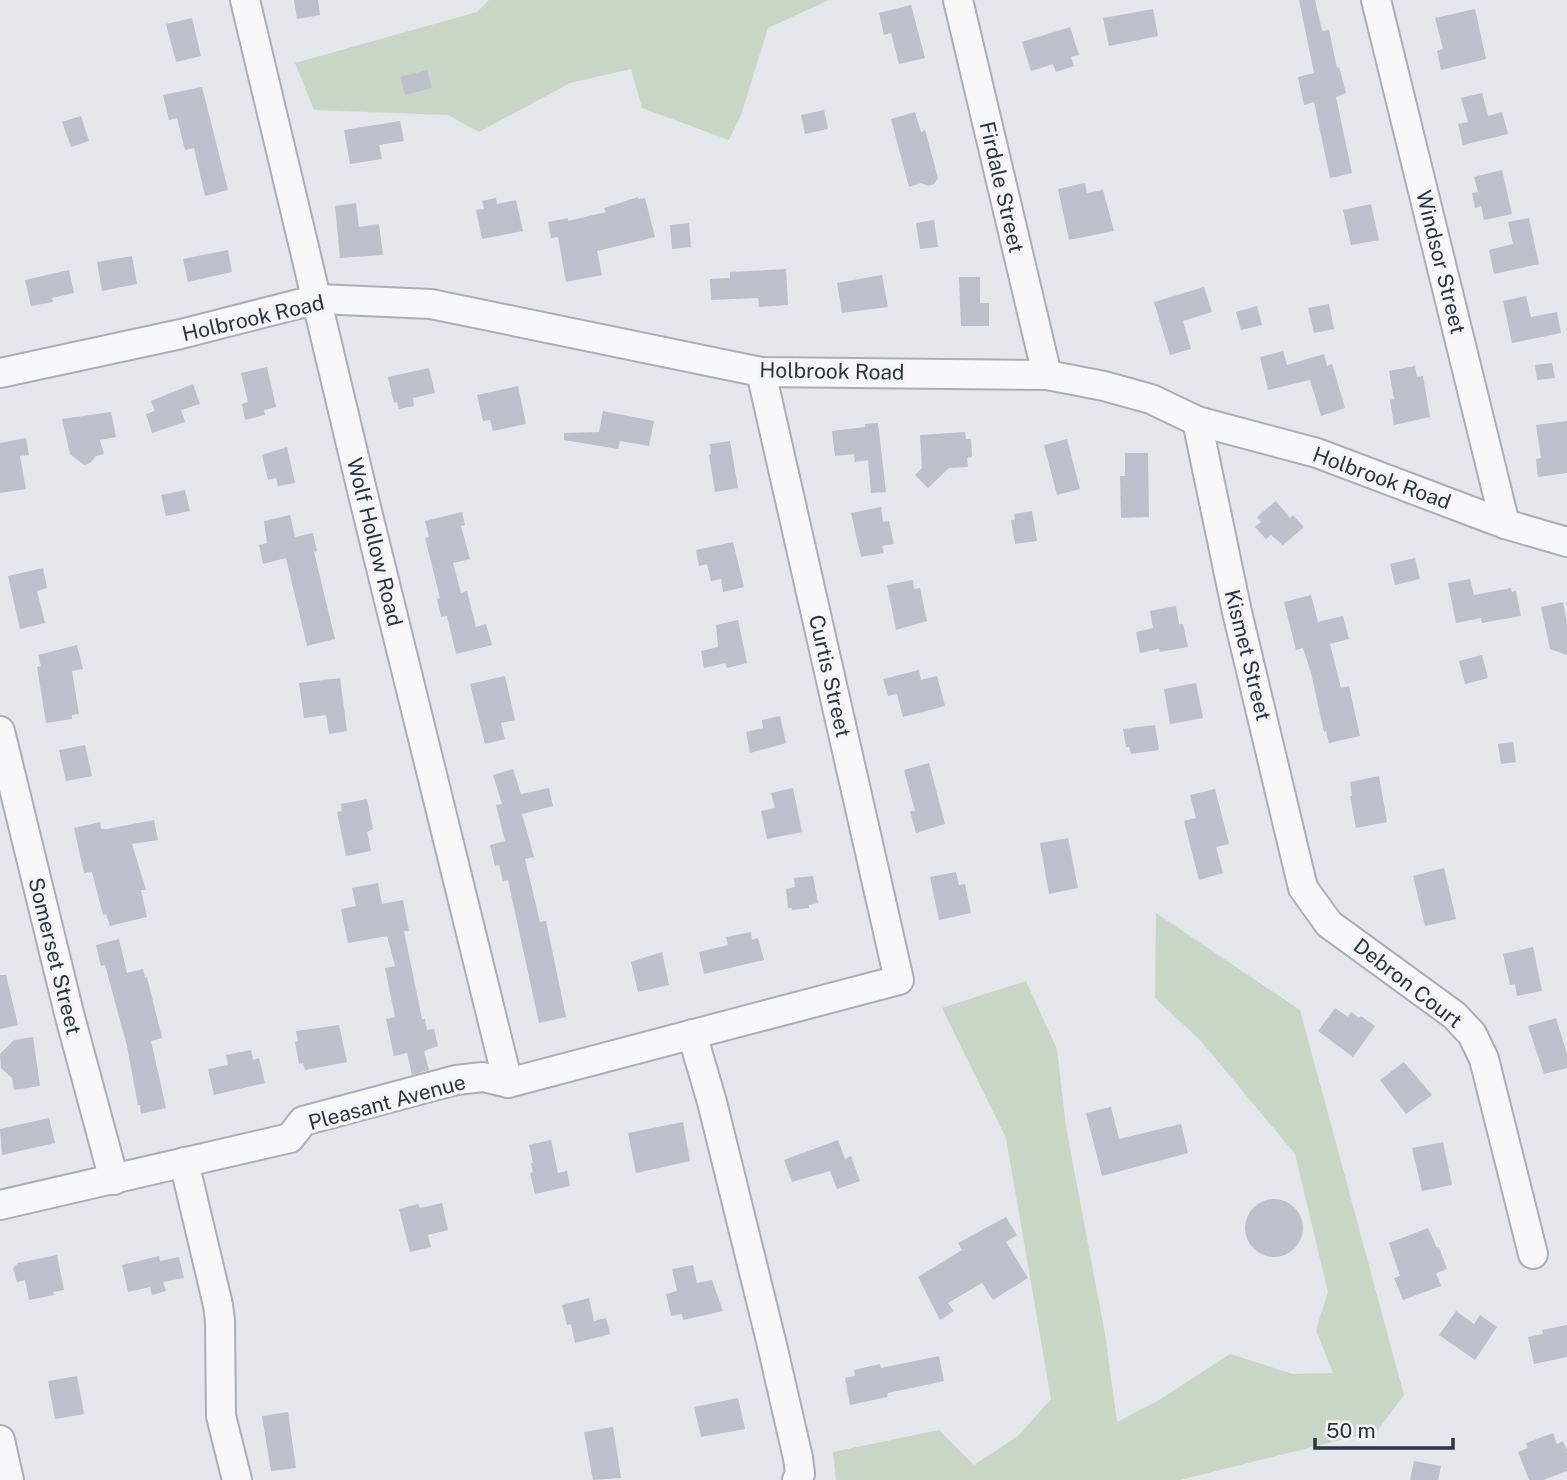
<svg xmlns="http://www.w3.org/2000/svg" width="1567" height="1480" font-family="'Public Sans',sans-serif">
	<rect width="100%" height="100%" fill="#e4e7ec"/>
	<!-- green -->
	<g fill="#c9d6c5">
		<polygon points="489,0 829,0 768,28 741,115 729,140 642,108 631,69 570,83 479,132 448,115 314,110 295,63 477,12"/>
		<polygon points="1156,913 1300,1010 1404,1395 1377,1431 1180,1480 836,1480 833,1452 939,1430 974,1465 1018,1436 1051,1399 1006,1138 942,1008 1026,981 1057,1049 1066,1127 1105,1334 1117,1422 1159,1400 1230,1354 1293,1374 1333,1373 1316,1330 1328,1292 1295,1154 1200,1040 1155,998"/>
	</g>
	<!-- building -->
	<g fill="#bbc0ca">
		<polygon points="294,0 318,0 320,15 297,19"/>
		<polygon points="1299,0 1315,0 1322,31 1329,30 1337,68 1339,67 1346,93 1336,97 1352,173 1330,178 1314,102 1304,105 1298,77 1314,73"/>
		<polygon points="911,5 925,58 899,64 891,33 884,35 879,13"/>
		<polygon points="1153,9 1158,36 1109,46 1103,18"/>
		<polygon points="1475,9 1486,59 1441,70 1437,51 1443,49 1435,18"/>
		<polygon points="192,18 201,56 176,62 166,24"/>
		<polygon points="1070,27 1079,55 1071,57 1074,66 1056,72 1053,64 1031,71 1022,42"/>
		<polygon points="427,70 432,88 405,95 400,77"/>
		<polygon points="202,87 228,190 205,196 194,148 185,150 177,118 169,120 163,95"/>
		<polygon points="1482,93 1488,116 1502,112 1508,134 1463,145 1458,124 1468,122 1461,98"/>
		<polygon points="824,110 828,129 805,134 801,115"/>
		<polygon points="915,112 921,132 925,130 938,178 934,184 928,186 921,183 909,187 891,119"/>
		<polygon points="81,116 89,141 71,147 62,122"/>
		<polygon points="400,121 404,141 379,145 382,159 350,164 344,130"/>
		<polygon points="1502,170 1512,214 1484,220 1481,206 1475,208 1472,193 1478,192 1474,177"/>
		<polygon points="1085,183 1087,193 1103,190 1114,231 1069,240 1058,189"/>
		<polygon points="638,197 638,199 645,198 655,237 597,251 602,275 566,282 558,237 551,238 548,222 568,218 568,221 606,212 604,208"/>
		<polygon points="496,198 497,204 516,200 523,231 482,239 476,210 484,209 482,201"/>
		<polygon points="356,203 359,227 379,224 383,255 340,258 335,206"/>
		<polygon points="1371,204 1379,240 1351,245 1343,210"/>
		<polygon points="1529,218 1539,264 1494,274 1489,250 1513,244 1508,222"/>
		<polygon points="934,220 938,247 920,249 916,223"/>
		<polygon points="689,223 691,247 672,249 670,225"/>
		<polygon points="228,250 232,272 188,282 183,259"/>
		<polygon points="132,256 137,284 102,291 97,262"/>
		<polygon points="786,269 788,305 759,307 758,298 711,300 710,279 730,278 730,272"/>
		<polygon points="69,270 74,293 52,298 53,302 31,306 25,280"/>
		<polygon points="882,275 888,307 842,313 837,283"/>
		<polygon points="959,277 980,277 980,303 989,303 989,326 961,326"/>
		<polygon points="1204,287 1212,312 1183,321 1191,349 1170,355 1154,302"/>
		<polygon points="1526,296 1531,317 1557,312 1561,333 1512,343 1503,301"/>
		<polygon points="1329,304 1334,329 1314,333 1308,308"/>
		<polygon points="1257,306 1262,325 1241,330 1236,312"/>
		<polygon points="1283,351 1287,365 1324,354 1327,366 1332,364 1345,408 1321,416 1310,380 1268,390 1260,357"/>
		<polygon points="1552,363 1555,378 1537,380 1535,365"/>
		<polygon points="1415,366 1417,377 1423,376 1430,417 1394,425 1390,400 1394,399 1389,371"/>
		<polygon points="267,367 276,407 264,410 265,415 245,420 242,404 248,402 241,373"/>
		<polygon points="429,368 435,393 413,398 414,406 399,409 397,402 394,403 388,377"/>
		<polygon points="193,384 200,404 181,410 185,422 152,433 146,414 155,411 151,401"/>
		<polygon points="518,386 526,424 493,431 490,420 483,421 477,395"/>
		<polygon points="603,411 654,421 649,446 620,441 618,449 564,440 564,433 599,432"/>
		<polygon points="111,412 116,437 100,440 104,454 96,456 90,463 84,465 70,454 62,419"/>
		<polygon points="1567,421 1567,473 1538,477 1536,459 1541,458 1536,425"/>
		<polygon points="878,423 886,492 871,493 868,460 855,462 854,454 835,456 832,431 865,427 865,424"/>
		<polygon points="965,432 966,439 971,439 972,457 967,458 968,467 949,468 928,488 915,475 922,468 920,435"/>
		<polygon points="26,438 29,455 20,456 26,489 0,493 0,443"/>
		<polygon points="1067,439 1080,489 1057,495 1044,445"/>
		<polygon points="730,441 738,488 715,492 709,455 711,454 710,444"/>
		<polygon points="287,447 295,483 278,486 276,478 268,480 262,455"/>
		<polygon points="1125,453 1148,453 1149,517 1121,518 1120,476 1125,476"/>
		<polygon points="185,490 190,511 166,516 161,495"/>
		<polygon points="1276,501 1290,518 1293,515 1304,527 1283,545 1271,535 1266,539 1255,527 1261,522 1257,517"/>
		<polygon points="881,507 883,522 889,521 894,544 882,546 884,553 861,557 851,513"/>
		<polygon points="1032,511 1037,541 1015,544 1011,520 1015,519 1014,514"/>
		<polygon points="462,512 465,525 461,526 470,559 453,563 461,593 467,591 476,627 486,624 492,645 456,654 447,616 441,617 437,599 440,598 425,538 429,537 425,521"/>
		<polygon points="290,515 295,537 313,533 317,551 314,552 335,639 307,646 286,558 263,564 259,545 267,543 264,521"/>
		<polygon points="733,542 744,587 723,592 721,579 711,581 707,564 699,566 696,550"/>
		<polygon points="1415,558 1420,579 1395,585 1390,564"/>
		<polygon points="43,568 47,588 37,591 45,623 20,629 8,576"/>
		<polygon points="1470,579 1474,595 1511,588 1512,592 1516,591 1521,616 1482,623 1481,618 1456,623 1448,583"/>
		<polygon points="913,580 914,589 920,588 927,621 896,630 887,585"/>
		<polygon points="1311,595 1318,622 1343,616 1349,639 1330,644 1341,688 1349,686 1360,736 1329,743 1326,731 1324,732 1311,673 1303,648 1296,650 1284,602"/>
		<polygon points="1563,602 1567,622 1567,655 1550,649 1541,607"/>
		<polygon points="1176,606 1179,624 1183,624 1188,647 1160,652 1159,649 1140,653 1136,632 1153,628 1150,611"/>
		<polygon points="738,620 747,663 727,668 725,663 704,668 701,651 718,647 716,625"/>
		<polygon points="77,645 83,669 72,671 79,714 72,715 72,719 46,723 37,667 41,666 38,655"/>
		<polygon points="1482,655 1488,678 1465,684 1459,661"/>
		<polygon points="919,670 921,680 937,676 945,706 903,717 897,694 888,696 883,679"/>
		<polygon points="505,676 515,720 501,723 505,739 485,744 470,684"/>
		<polygon points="340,678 347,731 329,734 326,715 304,718 299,683"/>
		<polygon points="1196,683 1203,718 1170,724 1164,689"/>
		<polygon points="780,716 786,743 750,753 746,732 763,728 762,720"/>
		<polygon points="1155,725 1159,750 1131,754 1129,747 1126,747 1123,729"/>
		<polygon points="1513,742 1516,762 1501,764 1498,744"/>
		<polygon points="85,745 92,776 66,781 59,750"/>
		<polygon points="929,763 945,824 916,833 910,811 915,811 904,770"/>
		<polygon points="513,769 521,794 549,788 553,806 522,814 534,857 525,859 540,922 546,921 566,1017 539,1023 508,880 503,881 499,865 495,866 490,845 505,841 496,805 502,804 493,775"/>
		<polygon points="1379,776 1387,822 1356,828 1350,796 1352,796 1350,782"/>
		<polygon points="793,788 802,832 767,839 761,811 775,808 771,793"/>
		<polygon points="1215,789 1229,844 1216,847 1223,873 1199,880 1184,821 1196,818 1190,795"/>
		<polygon points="367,799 373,829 367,832 371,851 346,856 337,812 342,811 341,804"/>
		<polygon points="154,820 158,840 132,844 146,890 141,890 147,917 110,926 106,914 103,915 92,872 84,873 74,828 100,822 101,829 107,829"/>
		<polygon points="1068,838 1078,888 1049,894 1040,843"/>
		<polygon points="1444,868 1456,919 1425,926 1413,876"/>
		<polygon points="956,872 959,885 965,884 971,913 939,920 930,877"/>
		<polygon points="813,876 818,903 809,905 809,908 792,910 792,908 788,908 786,889 795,887 794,878"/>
		<polygon points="378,883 382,904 403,900 409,931 404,931 422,1019 425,1019 427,1030 434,1029 438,1046 424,1051 429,1070 412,1075 407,1053 394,1056 386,1019 395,1017 385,968 395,966 387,936 348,943 341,909 356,906 352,888"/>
		<polygon points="751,932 752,940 758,938 764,960 704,974 699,952 728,945 726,937"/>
		<polygon points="119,939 127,973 143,969 145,978 147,977 162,1038 151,1041 166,1108 141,1114 140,1105 138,1105 127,1046 105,965 101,966 96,945"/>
		<polygon points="1533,947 1542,991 1517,996 1515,984 1510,985 1503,954"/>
		<polygon points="662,952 669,985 638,992 631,962"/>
		<polygon points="0,975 6,975 18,1025 0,1029"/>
		<polygon points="1335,1008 1348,1017 1351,1012 1359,1018 1361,1016 1375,1026 1353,1057 1318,1031"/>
		<polygon points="1556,1018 1567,1054 1567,1068 1544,1074 1528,1026"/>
		<polygon points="339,1025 347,1062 305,1070 303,1063 299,1064 295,1042 298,1041 296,1031"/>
		<polygon points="33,1037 40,1086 14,1090 12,1078 1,1068 0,1054 14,1040"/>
		<polygon points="251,1050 253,1060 259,1058 265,1083 214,1095 208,1069 228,1065 226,1055"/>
		<polygon points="1404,1062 1432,1095 1406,1114 1380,1080"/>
		<polygon points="1111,1107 1119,1139 1181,1124 1188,1153 1102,1176 1086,1113"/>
		<polygon points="49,1118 55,1143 2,1155 0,1129"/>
		<polygon points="683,1122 690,1161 636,1173 628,1133"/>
		<polygon points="551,1140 558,1173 567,1171 570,1186 535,1194 530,1173 533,1172 531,1163 533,1163 529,1145"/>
		<polygon points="838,1140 845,1159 851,1156 860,1181 837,1189 830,1171 792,1182 784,1160"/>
		<polygon points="1443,1142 1452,1185 1422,1191 1412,1148"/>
		<circle cx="1274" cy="1228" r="29"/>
		<polygon points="442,1203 448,1230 428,1235 431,1247 410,1252 399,1209 418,1204 420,1208"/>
		<polygon points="1006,1217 1017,1235 1006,1242 1028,1278 993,1300 982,1283 948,1303 954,1311 940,1320 918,1277 962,1250 958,1243"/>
		<polygon points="1428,1228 1437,1248 1439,1247 1447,1269 1436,1273 1441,1286 1403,1300 1394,1278 1400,1276 1389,1243"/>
		<polygon points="57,1255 64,1290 53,1292 54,1295 29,1300 25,1280 17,1282 13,1268 18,1263"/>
		<polygon points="159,1256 160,1261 179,1257 184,1278 163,1282 166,1291 152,1295 150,1287 128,1292 122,1265"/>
		<polygon points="693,1265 697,1283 712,1280 723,1311 683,1320 682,1314 671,1316 666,1294 677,1291 672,1269"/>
		<polygon points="589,1298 594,1321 606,1318 610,1334 575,1343 571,1324 567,1325 562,1305"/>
		<polygon points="1456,1311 1474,1324 1480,1315 1497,1327 1475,1360 1439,1335"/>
		<polygon points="1567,1325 1567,1357 1534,1364 1528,1337 1543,1334 1542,1330"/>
		<polygon points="939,1356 944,1381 888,1393 887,1397 850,1405 845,1378 855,1376 854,1370 880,1364 881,1368"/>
		<polygon points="77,1376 84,1414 55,1419 48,1381"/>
		<polygon points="738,1398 745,1429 701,1437 694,1407"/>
		<polygon points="288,1412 296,1468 271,1471 262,1416"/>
		<polygon points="613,1427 621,1478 593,1480 584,1432"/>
		<polygon points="1553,1433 1557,1444 1563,1441 1567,1450 1567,1471 1543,1480 1529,1480 1518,1452 1528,1448 1526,1443"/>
		<polygon points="1414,1461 1441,1466 1438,1480 1410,1480"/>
	</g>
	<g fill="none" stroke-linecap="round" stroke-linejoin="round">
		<defs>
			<g id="minor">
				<polyline points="245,0 366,507 508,1083"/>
				<polyline points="958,0 1047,375"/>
				<polyline points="1376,0 1505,524"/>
				<polyline points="0,373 181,334 318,299 431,304 761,372 1047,375 1104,386 1151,399 1197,421 1317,453 1505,524 1567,542"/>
				<polyline points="1197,421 1237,612 1303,888 1329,924 1454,1015 1472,1034 1484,1059 1533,1254"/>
				<polyline points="0,731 70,1017 114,1180"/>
				<polyline points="692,1034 712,1102 772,1345 798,1458 800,1474 797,1480"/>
				<polyline points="184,1162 218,1305 220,1321 221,1416 237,1480"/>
				<polyline points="0,1205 290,1138 303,1121 456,1080 483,1077 508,1083 899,980 761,372"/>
				<polyline points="0,1440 9,1480"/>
			</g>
		</defs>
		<!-- minor casing -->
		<use href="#minor" stroke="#a9aeb7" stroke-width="32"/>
		<!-- minor -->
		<use href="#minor" stroke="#f7f8fa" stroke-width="28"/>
	</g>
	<g text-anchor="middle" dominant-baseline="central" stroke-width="7" stroke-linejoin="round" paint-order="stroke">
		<!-- street labels -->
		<g font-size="21" fill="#2b3445" stroke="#f4f6f9">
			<text transform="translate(1002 187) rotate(77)">Firdale Street</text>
			<text transform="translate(1441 262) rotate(76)">Windsor Street</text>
			<text transform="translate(253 318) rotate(-13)">Holbrook Road</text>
			<text transform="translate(832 371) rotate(1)">Holbrook Road</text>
			<text transform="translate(1382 478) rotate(20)">Holbrook Road</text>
			<text transform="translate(375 542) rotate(76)">Wolf Hollow Road</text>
			<text transform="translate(1248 655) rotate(76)">Kismet Street</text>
			<text transform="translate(830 676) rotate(77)">Curtis Street</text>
			<text transform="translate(55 956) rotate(76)">Somerset Street</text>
			<text transform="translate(1408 983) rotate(38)">Debron Court</text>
			<text transform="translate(387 1102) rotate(-15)">Pleasant Avenue</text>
		</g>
	</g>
	<!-- scale -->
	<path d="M1315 1438v10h138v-10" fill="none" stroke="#2b3445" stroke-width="3.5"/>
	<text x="1326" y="1438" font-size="21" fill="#2b3445" stroke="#f4f6f9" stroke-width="5" paint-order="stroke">50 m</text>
</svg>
